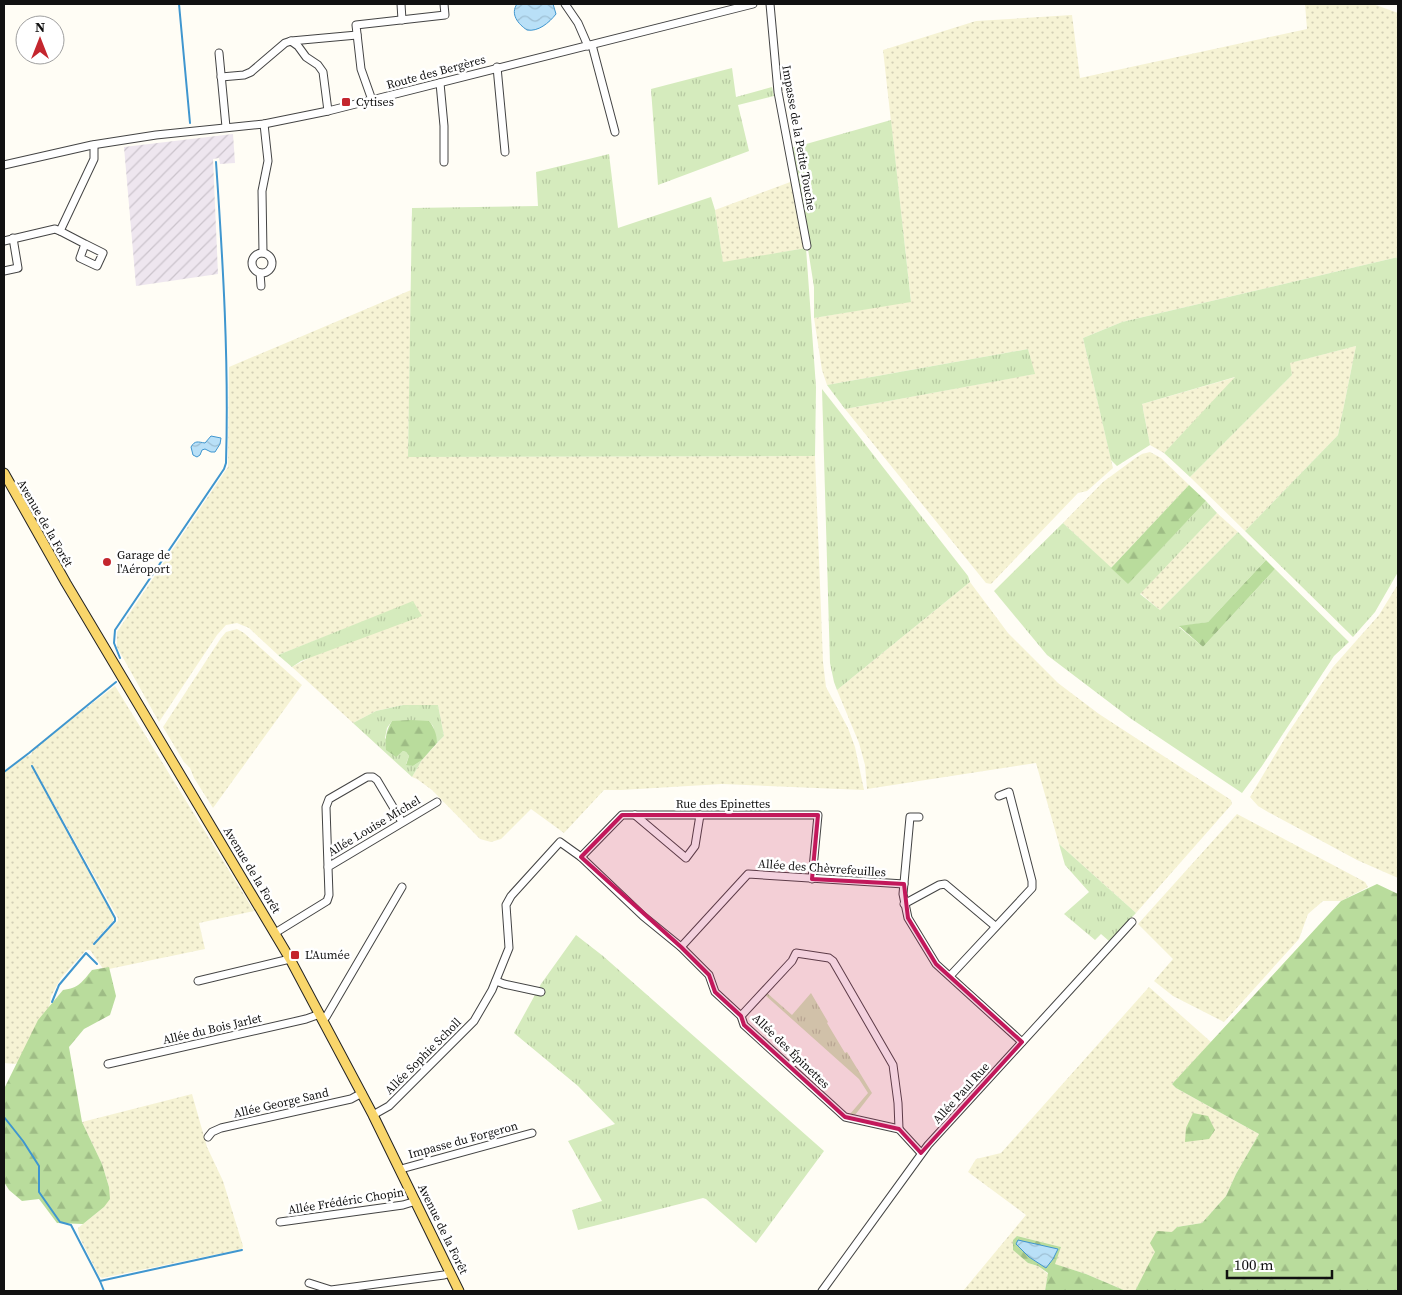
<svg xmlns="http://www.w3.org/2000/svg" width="1402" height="1295" font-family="'Source Serif 4',serif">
	<defs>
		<pattern id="industrial-furrows" width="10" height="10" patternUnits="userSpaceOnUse" patternTransform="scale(1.25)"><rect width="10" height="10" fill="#eee6ef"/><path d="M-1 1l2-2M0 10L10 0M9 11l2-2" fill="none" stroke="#cbc4cc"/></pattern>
		<pattern id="farmland-dots" width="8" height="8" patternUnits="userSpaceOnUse" patternTransform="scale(1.25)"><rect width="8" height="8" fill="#f6f3d4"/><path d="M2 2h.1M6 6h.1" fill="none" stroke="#d2cfb5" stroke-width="1.8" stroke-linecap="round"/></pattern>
		<pattern id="grass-tufts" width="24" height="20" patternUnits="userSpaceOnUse" patternTransform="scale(1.25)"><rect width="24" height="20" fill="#d5ebbd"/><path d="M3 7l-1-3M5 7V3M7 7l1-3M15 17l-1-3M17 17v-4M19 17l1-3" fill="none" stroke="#b6c8a1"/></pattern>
		<pattern id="forest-firs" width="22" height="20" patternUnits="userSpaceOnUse" patternTransform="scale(1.25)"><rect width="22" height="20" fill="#b9dc9c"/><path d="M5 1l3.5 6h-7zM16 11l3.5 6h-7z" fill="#9ebc85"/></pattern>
		<pattern id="water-waves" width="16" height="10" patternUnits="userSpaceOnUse" patternTransform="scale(1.25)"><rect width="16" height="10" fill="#b9e0f7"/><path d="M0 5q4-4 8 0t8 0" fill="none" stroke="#9ebfd3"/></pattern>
	</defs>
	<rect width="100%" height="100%" fill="#fffdf5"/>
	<!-- industrial -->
	<polygon fill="url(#industrial-furrows)" points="233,134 235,163 220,164 219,158 213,159 218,274 136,286 124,147"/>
	<!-- farmland -->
	<g fill="url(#farmland-dots)" fill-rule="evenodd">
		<polygon points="1305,4 1373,4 1398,13 1398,257 1122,322 1083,338 1113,468 1087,491 1078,493 991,584 986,583 845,409 1034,374 1028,349 827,385 822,370 814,318 911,301 883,50 976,21 1072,15 1080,78 1307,29"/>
		<polygon points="793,181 806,248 723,263 715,210"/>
		<polygon points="411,290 408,457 815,456 823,662 826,687 848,728 855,747 864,790 722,784 621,790 604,790 564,833 531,809 501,839 491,842 480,839 432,790 417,779 412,777 422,760 444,736 438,705 403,705 376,711 353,723 292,667 413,602 278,655 249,628 237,623 226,625 217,635 159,722 117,647 117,632 228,467 229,367"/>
		<polygon points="1356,346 1338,435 1245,531 1190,477 1292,375 1289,363"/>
		<polygon points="1236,377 1164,453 1150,445 1142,404"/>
		<polygon points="1150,452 1161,458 1189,485 1111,568 1063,523 1103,482 1137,457 1142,454"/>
		<polygon points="1217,513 1238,532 1160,610 1140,593"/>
		<polygon points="970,582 1008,633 1058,683 1099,714 1231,800 1232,804 1136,913 1059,844 1036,763 867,789 865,765 859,743 837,690"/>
		<polygon points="1398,584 1398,878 1357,860 1268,812 1258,806 1250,797 1288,733 1333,667 1379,615"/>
		<polygon points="237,629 244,633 302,685 213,808 194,778 190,768 184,762 163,727 221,638 226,632"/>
		<path d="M 115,686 L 254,911 L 199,923 L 205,949 L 104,970 L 90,950 L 86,950 L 61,978 L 51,996 L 49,1009 L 26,1057 L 15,1064 L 4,1063 L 4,773 L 26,756 L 31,755 L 34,748 ZM 32,765 L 118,918 L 118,921 L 93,945 L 93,943 L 113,921 L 114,917 Z"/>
		<polygon points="1237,814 1365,882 1368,887 1341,901 1323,901 1308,914 1299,939 1224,1022 1173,996 1154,981 1173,959 1138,924"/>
		<polygon points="1149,987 1211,1042 1172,1084 1176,1088 1259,1134 1236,1174 1226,1196 1202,1223 1177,1227 1156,1252 1135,1291 1126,1291 1086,1274 1054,1264 1061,1247 1017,1236 1013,1240 1028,1263 1038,1266 1048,1274 1045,1291 963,1291 1026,1215 968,1172 976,1159 1001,1153"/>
		<polygon points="192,1094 207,1147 223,1181 243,1246 242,1249 102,1278 99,1276 79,1236 78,1228 104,1207 109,1187 102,1164 82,1122"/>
	</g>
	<!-- grass -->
	<g fill="url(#grass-tufts)">
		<polygon points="732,68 736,97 772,87 774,96 738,105 749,151 658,185 651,89"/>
		<polygon points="891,120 911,302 814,318 814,287 792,148"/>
		<polygon points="609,154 618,228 711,197 715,210 723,262 806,248 816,387 815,456 408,457 412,208 538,206 536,172"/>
		<polygon points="1398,257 1398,572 1375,612 1353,637 1245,531 1338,435 1356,346 1290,363 1292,375 1190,477 1164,453 1235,377 1142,404 1150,445 1117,466 1111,460 1083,338 1122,322"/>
		<polygon points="1028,349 1035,374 845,409 827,385"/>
		<polygon points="822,389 968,576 970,582 837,690 834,682 830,663"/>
		<polygon points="1206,501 1217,513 1140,594 1160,610 1238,532 1266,560 1208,622 1179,627 1203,647 1275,569 1349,642 1334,656 1262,766 1242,793 1130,718 1047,655 994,591 1063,523 1128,583"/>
		<polygon points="413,601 422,616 301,661 292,667 278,655"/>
		<polygon points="403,705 438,705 444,736 437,743 433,726 429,721 392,721 387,728 385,738 399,754 403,751 406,752 409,756 406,764 413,766 422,760 412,777 353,723 376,711"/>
		<polygon points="1059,844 1136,913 1109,941 1101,934 1095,940 1064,914 1089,892 1065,865"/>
		<polygon points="576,935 603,956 824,1151 756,1243 706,1199 703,1198 578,1230 572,1210 602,1201 568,1141 615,1124 578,1086 514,1033 541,984"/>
		<polygon points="767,993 792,1015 811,993 828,1022 827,1023 845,1053 847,1052 872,1093 855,1115 850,1114 868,1093 859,1079 765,995"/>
	</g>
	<!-- forest -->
	<g fill="url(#forest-firs)">
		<polygon points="1189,485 1206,501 1128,584 1111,568"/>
		<polygon points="1266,560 1275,569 1203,647 1179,626 1208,622"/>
		<path d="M 411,720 L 429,721 C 434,727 437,735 437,743 L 422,760 L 413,766 L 406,765 L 409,756 L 406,752 L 403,751 L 396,757 L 386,750 C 385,738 386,731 392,721 Z"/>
		<polygon points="1377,884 1398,894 1398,1291 1135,1291 1155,1252 1150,1243 1157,1231 1172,1232 1177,1227 1202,1223 1226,1196 1236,1174 1259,1134 1176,1088 1172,1084 1341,901"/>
		<path d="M 109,967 L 116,996 L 110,1015 L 84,1029 L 69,1047 L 82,1122 L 102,1164 L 109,1187 L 110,1199 L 104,1207 L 83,1224 L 57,1223 L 39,1199 L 22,1201 L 9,1190 L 4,1182 L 4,1089 L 38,1020 L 63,990 C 79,988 82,982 92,970 Z"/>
		<polygon points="1193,1113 1208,1116 1215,1130 1209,1139 1185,1142 1186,1128"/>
		<polygon points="1017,1236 1061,1247 1055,1264 1086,1274 1126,1291 1045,1291 1048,1273 1038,1266 1028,1263 1013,1250 1013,1240"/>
	</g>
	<!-- water -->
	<g fill="url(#water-waves)" stroke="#3f96cf">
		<path d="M 517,4 L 553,4 L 556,14 C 549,23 538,32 527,30 C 518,24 510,14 517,4 Z"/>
		<path d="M 211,436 L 221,438 L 220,444 L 215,452 L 211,452 L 205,449 L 202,450 L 200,455 L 197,457 L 193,455 L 191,447 C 195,440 198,442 205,443 Z"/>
		<polygon points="1018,1240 1058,1249 1053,1259 1046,1268 1029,1257 1016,1244"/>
	</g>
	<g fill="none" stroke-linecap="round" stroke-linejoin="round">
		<!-- stream -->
		<g stroke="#3f96cf" stroke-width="2">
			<polyline points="179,4 190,123"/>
			<path d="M 120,658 L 114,643 L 115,630 L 224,469 L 226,463 C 229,362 223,262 216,162"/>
			<polyline points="32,766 115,918 115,921 94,944"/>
			<polyline points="4,772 29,753 116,682"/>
			<polyline points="52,1002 59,985 86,953 97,964"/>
			<polyline points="4,1117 23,1141 39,1166 39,1192 60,1222 71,1225 100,1281"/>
			<polyline points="104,1291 100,1281 242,1250"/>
		</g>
		<defs>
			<g id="minor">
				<polyline points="401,4 402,20"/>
				<polyline points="565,4 578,23 588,46"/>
				<polyline points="770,4 778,92 807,246"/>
				<polyline points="291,41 357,35"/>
				<polyline points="592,45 615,132"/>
				<polyline points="219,53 226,127"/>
				<polyline points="497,67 505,152"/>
				<polyline points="221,77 244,75 251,72 285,43 291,41 298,46 306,57 318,65 323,72 328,111"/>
				<polyline points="440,83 444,126 444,162"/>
				<polyline points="372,100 361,69 356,25 445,15 444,4"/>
				<polyline points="4,165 92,145 156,135 264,124 328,111 753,4"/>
				<polyline points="60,231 85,244 80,258 97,266 103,253 85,244"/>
				<polyline points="4,241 55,229 60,231 94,159 94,145"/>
				<polyline points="263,253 262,191 268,161 264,124"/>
				<circle cx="262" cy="263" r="10"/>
				<polyline points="4,271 18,268 13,238"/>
				<polyline points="260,273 261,286"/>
				<polyline points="635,815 686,858 695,846 700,815"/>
				<polyline points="919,817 910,817 903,894 908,918 936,964 1022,1042"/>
				<polyline points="581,857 622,815 818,815 812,879"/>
				<polyline points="328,867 326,807 329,799 367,777 373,777 377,780 402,822"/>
				<polyline points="904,904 939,885 945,884 995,926"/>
				<polyline points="275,933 327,901 329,895 328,867 437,802"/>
				<polyline points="681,947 748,874 904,884"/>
				<polyline points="950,976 1032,888 1032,881 1009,792 999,796"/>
				<polyline points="198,981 290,959"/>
				<polyline points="496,981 504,984 541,992"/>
				<polyline points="741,1016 792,961 796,953 829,958 833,961 893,1065 898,1103 899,1129"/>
				<polyline points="322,1019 326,1017 402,887"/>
				<polyline points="108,1064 306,1019 320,1014"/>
				<polyline points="373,1115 389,1106 474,1021 492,990 509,948 506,905 511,896 560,842 581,857 643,916 681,947 709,975 715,992 741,1016 744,1025 845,1117 899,1129 921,1153"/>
				<polyline points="208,1137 212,1132 221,1128 351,1099 362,1093"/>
				<polyline points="401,1169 532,1133"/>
				<polyline points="280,1222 403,1205 416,1201"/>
				<polyline points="309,1283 331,1290 444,1275 450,1273"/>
				<polyline points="822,1291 928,1145 1132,922"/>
			</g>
			<polyline id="major" points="4,473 66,583 290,959 373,1115 459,1291"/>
		</defs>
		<!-- minor casing -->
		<use href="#minor" stroke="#444" stroke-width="9"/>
		<!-- major casing -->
		<use href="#major" stroke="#222" stroke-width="11"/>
		<!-- minor -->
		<use href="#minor" stroke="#fff" stroke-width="7"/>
		<!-- major -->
		<use href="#major" stroke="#f9d66b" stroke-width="9"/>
	</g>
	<!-- marked area -->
	<path fill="#c2185b" fill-opacity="0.2" stroke="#c2185b" stroke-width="4" stroke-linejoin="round" d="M 622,815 L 818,815 L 812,879 L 904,884 L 908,918 L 936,964 L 1022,1042 L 921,1153 L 899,1129 L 845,1117 L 744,1025 L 741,1016 L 715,992 L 709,975 L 681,947 L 581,857 Z"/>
	<!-- markers -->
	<g fill="#c4262e" stroke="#fff" stroke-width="2">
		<rect x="341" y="97" width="10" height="10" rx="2.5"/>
		<circle cx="107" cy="562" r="5"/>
		<rect x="290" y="950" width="10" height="10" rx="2.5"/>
	</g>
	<g text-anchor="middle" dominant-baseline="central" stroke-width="5" stroke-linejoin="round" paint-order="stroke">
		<!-- street labels -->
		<g font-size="12" fill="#111" stroke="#fff">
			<text transform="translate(436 72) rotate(-15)">Route des Bergères</text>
			<text transform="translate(799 138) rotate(80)">Impasse de la Petite Touche</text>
			<text transform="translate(45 523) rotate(60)">Avenue de la Forêt</text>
			<text x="723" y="804">Rue des Epinettes</text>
			<text transform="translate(374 826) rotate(-31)">Allée Louise Michel</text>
			<text transform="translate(822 868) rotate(4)">Allée des Chèvrefeuilles</text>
			<text transform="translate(252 870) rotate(59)">Avenue de la Forêt</text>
			<text transform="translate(212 1029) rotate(-13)">Allée du Bois Jarlet</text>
			<text transform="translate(791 1051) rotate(44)">Allée des Épinettes</text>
			<text transform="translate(423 1056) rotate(-45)">Allée Sophie Scholl</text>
			<text transform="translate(961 1093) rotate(-48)">Allée Paul Rue</text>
			<text transform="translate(281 1103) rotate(-13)">Allée George Sand</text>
			<text transform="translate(463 1140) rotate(-15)">Impasse du Forgeron</text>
			<text transform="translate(346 1201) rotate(-9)">Allée Frédéric Chopin</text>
			<text transform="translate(443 1229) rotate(64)">Avenue de la Forêt</text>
		</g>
		<!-- poi labels -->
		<g font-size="12" fill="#111" stroke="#fff" text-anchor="start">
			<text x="356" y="102">Cytises</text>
			<text x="117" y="555">Garage de<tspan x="117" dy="14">l'Aéroport</tspan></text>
			<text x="305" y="955">L'Aumée</text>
		</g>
	</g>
	<!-- border -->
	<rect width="1402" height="1295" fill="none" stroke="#111111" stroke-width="10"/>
	<!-- north arrow -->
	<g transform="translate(40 40)"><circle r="24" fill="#ffffff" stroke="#a0a0a0"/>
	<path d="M0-4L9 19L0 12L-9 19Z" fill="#c4262e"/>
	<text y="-8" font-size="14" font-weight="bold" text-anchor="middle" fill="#111111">N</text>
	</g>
	<!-- scale -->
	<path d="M1227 1270v8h105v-8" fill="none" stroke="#111111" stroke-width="2.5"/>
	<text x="1234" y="1270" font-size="15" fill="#111111" stroke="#ffffff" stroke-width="4" paint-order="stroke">100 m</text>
</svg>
